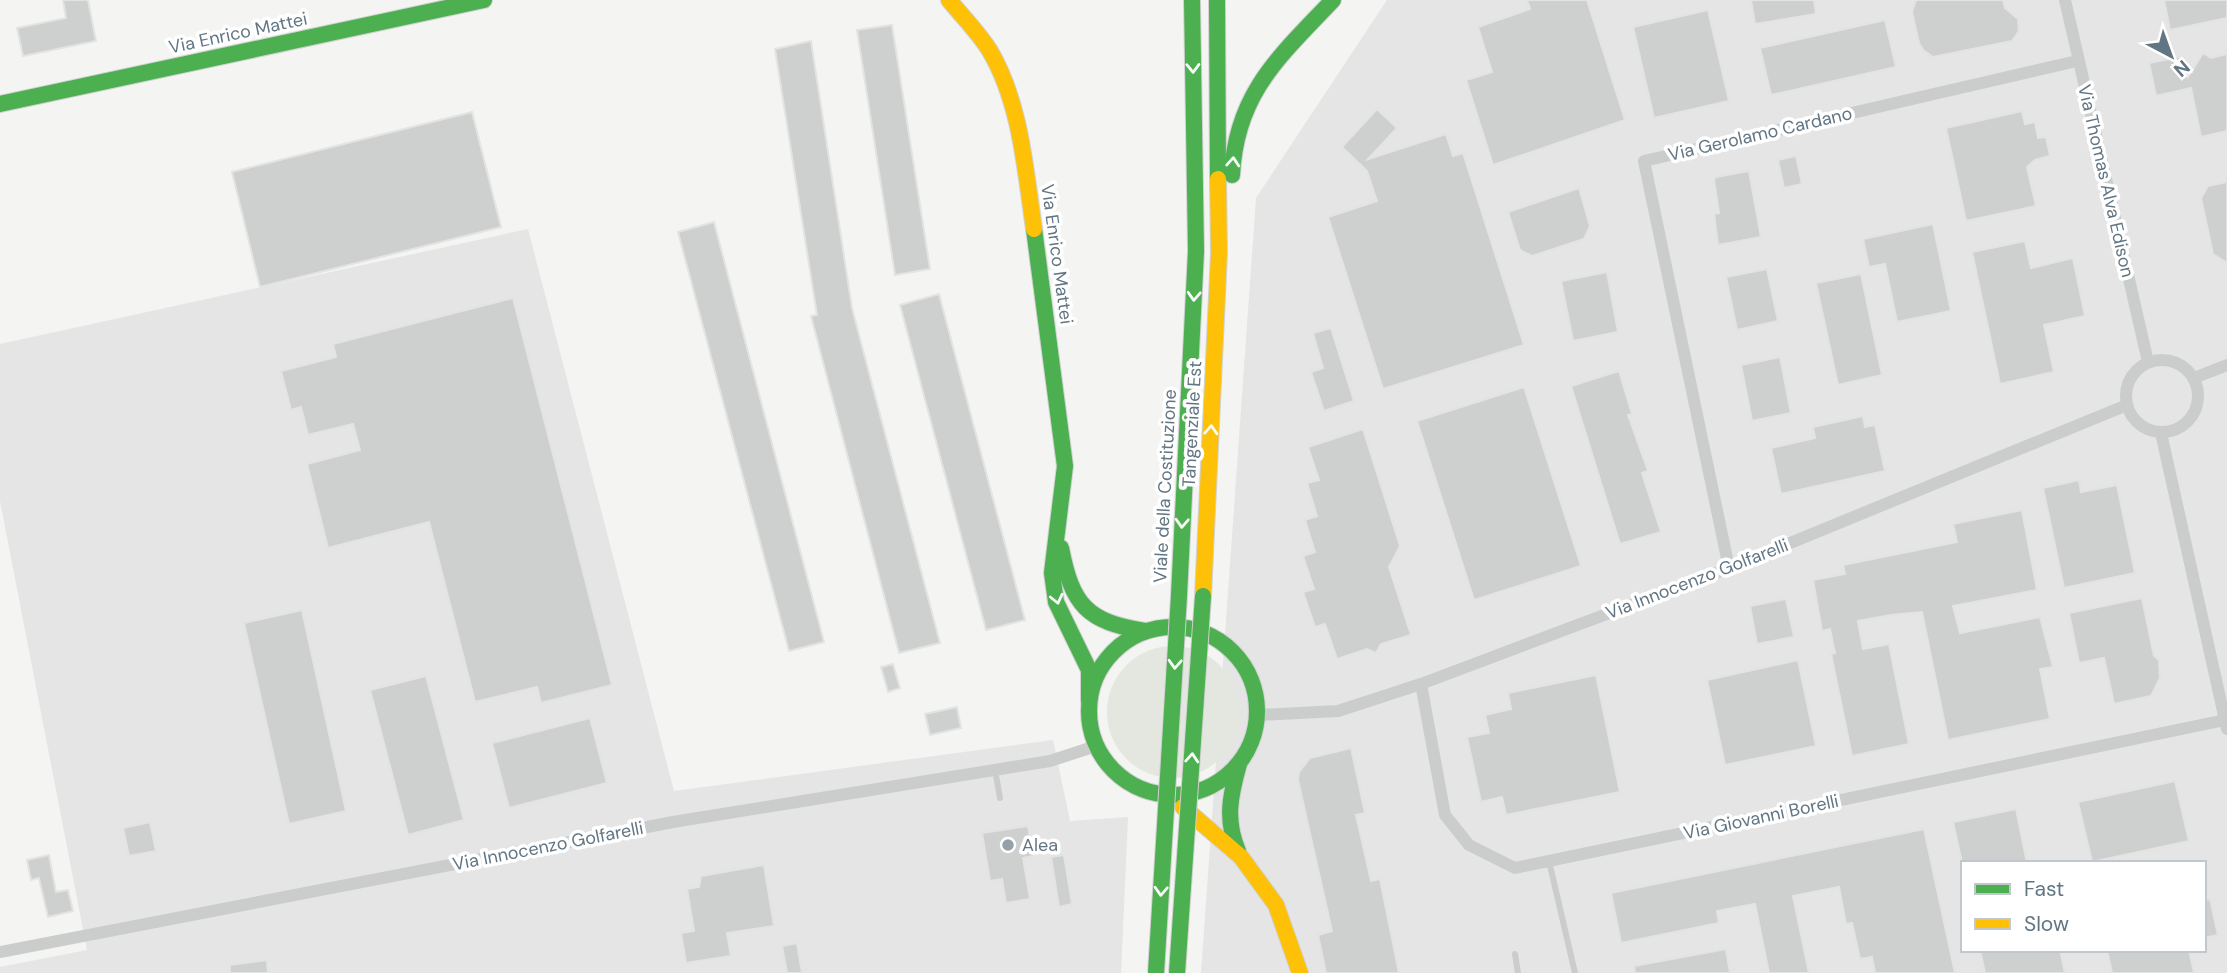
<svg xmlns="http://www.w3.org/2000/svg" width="2227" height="973" font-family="'DM Sans',sans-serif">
	<rect width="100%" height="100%" fill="#f4f4f2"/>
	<!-- built -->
	<g fill="#e4e5e4" fill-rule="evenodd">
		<path d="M 1387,0 L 2227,0 L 2227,973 L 1201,973 L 1256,198 ZM 1963,863 L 2204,863 L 2204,950 L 1963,950 Z"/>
		<polygon points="528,229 674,791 1053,740 1070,821 1128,817 1121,973 0,973 0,967 87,950 0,501 0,344"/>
	</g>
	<!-- green -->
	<circle fill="#e4e7e0" cx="1173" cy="712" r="66"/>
	<!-- building -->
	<g fill="#ced0d0" stroke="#e3e3e2" stroke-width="2">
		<polygon points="63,0 88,0 96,41 23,56 17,28 66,18"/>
		<polygon points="1527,0 1587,0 1625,120 1493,165 1466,80 1492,72 1478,27 1530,9"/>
		<polygon points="1751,0 1814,0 1816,14 1755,24"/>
		<polygon points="1916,0 2003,0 2005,8 2018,19 2019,31 2012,41 1933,57 1923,50 1919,43 1912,12"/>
		<polygon points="2164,0 2227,0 2227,18 2170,30"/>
		<polygon points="1708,10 1729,101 1654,118 1633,27"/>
		<polygon points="1885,20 1896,67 1771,95 1760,48"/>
		<polygon points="892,25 930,269 895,275 857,30"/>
		<polygon points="811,41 852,308 940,643 899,653 811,316 817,315 775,49"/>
		<polygon points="2203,53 2211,58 2227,54 2227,131 2201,137 2191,88 2156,96 2149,63 2184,56 2188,77"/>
		<polygon points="1377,109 1397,128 1368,159 1446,134 1453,156 1463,153 1524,345 1383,389 1328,217 1377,201 1367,171 1342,147"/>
		<polygon points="2022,111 2025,124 2035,122 2038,138 2046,137 2050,156 2035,160 2027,167 2036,206 1966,221 1946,128"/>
		<polygon points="472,112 501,227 260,287 232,172"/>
		<polygon points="1796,156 1802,184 1784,188 1778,160"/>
		<polygon points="1749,171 1761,237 1718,245 1714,214 1719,213 1714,180 1716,177"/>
		<polygon points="2227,182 2227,263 2213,254 2201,198 2208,186"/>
		<polygon points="1579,188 1590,226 1584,239 1532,256 1520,250 1508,212"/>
		<polygon points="714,222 824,642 789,651 678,232"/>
		<polygon points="1933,224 1951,311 1897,322 1885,264 1869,267 1863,239"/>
		<polygon points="2025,241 2031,268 2073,258 2085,316 2044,325 2054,372 2000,384 1972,252"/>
		<polygon points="1767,269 1778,321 1737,330 1726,277"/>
		<polygon points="1607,272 1618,332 1573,341 1561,281"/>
		<polygon points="1861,274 1882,375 1838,385 1816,283"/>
		<polygon points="939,294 1025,620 986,630 900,305"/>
		<polygon points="513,298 612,685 541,703 537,687 475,702 429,522 328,548 307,464 360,450 353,424 308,435 301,407 291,410 281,371 336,357 333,344"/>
		<polygon points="1331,328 1354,401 1324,411 1311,372 1323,368 1313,333"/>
		<polygon points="1780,357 1791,413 1752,421 1741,365"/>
		<polygon points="1619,371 1632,414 1628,415 1648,471 1642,473 1661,532 1620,544 1571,386"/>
		<polygon points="1524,387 1581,566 1474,600 1417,421"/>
		<polygon points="1863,416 1865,427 1875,425 1885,471 1781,494 1771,448 1815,438 1813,427"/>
		<polygon points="1363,429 1400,546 1389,567 1411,635 1381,644 1376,653 1367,649 1337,659 1325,624 1315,627 1303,592 1314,589 1303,556 1315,552 1305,520 1317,516 1307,483 1319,480 1308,447"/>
		<polygon points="2079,480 2081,492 2117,485 2135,573 2064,588 2043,488"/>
		<polygon points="2022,510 2037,590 1953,606 1960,633 2040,617 2053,667 2040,669 2050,719 1948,740 1922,612 1891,615 1858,621 1863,649 1889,644 1909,744 1852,756 1831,654 1835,653 1830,629 1822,631 1813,580 1845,574 1843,565 1957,542 1953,524"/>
		<polygon points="2142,598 2154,656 2159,660 2160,678 2151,696 2114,704 2104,658 2079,663 2069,613"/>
		<polygon points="1786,599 1794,637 1757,644 1750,606"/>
		<polygon points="302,610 346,811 289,824 244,623"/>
		<polygon points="1798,660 1816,746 1725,765 1707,680"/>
		<polygon points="893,664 900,688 888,692 881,667"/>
		<polygon points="1596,675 1620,792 1506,815 1502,797 1481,802 1467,737 1489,733 1485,715 1511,709 1508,693"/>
		<polygon points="426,676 464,820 408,835 370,690"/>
		<polygon points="957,707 961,728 930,735 925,714"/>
		<polygon points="590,718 607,783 509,808 492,743"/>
		<polygon points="1351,748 1365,813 1356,815 1371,881 1380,879 1399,973 1326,973 1318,935 1332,931 1298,780 1299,772 1310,758"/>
		<polygon points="2175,781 2189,841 2092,862 2078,802"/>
		<polygon points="2016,809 2027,863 1962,863 1953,822"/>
		<polygon points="150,822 156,851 129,856 123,828"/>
		<polygon points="1028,826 1033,856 1023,858 1030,899 1006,903 1002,879 990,881 982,833"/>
		<polygon points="1924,829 1955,973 1875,973 1872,957 1860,959 1852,923 1846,924 1839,887 1793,896 1809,973 1769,973 1755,904 1717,911 1719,923 1621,943 1611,893"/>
		<polygon points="49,855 56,892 68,890 73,911 48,917 39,878 31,880 27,860"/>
		<polygon points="1064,855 1072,904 1059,907 1051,857"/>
		<polygon points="764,865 774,926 727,933 731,956 686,963 681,933 694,931 687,889 699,887 701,876"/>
		<polygon points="2210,899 2218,935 2204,938 2204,900"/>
		<polygon points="797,943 802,973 787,973 782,946"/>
		<polygon points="1726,949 1730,973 1635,973 1634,966"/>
		<polygon points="1980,950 2060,950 2065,973 1985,973"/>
		<polygon points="2107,950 2189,950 2194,973 2112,973"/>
		<polygon points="267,960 268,973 230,973 230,965"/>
	</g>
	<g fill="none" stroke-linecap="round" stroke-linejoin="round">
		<defs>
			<g id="fast">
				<polyline points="1217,0 1218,179"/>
				<polyline points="0,104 484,0"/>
				<path d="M 1232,175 C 1236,93 1280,56 1333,0"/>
				<polyline points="1034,229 1065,466 1052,573 1056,602 1089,670 1089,700"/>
				<path d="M 1061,548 C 1072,605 1087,622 1145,631"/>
				<polyline points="1179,596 1196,251 1192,0"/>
				<circle cx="1173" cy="711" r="84"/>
				<path d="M 1238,851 C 1225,820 1230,796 1239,764"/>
			</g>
			<g id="slow">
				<path d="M 949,0 C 962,16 979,33 990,51 C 1021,104 1025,169 1034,229"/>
				<polyline points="1203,596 1219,253 1218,179"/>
				<polyline points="1183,807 1241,857 1276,905 1300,973"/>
			</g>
		</defs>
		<!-- fast casing -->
		<use href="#fast" stroke="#d0d2d2" stroke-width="18"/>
		<!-- slow casing -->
		<use href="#slow" stroke="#d0d2d2" stroke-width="18"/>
		<!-- lane -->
		<g stroke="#cbcdcd" stroke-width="6">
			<polyline points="995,770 1000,798"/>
			<polyline points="1549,861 1575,973"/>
			<polyline points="1515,954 1518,973"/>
		</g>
		<!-- street -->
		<g stroke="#cbcdcd" stroke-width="12">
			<polyline points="2065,0 2148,362"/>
			<circle cx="2162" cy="396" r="36"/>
			<polyline points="2194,378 2227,365"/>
			<polyline points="2161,433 2227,729"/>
			<polyline points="1729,568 1644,161 2077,61"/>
			<polyline points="1421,684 1445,815 1469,845 1515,868 2225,720"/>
			<polyline points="1258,715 1338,711 1421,684 1729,568 2127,405"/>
			<polyline points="0,952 673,822 1050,761 1096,746"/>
		</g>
		<!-- fast -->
		<use href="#fast" stroke="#4caf50" stroke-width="16"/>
		<!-- slow -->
		<use href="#slow" stroke="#ffc107" stroke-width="16"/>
		<defs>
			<g id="fast-bridge">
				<polyline points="1156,973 1179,596"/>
				<polyline points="1177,973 1203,596"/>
			</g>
		</defs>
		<!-- fast-bridge casing -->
		<use href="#fast-bridge" stroke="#d0d1d1" stroke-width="18" stroke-linecap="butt"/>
		<!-- fast-bridge -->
		<use href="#fast-bridge" stroke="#4caf50" stroke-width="16"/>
	</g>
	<!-- one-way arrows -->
	<defs><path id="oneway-chevron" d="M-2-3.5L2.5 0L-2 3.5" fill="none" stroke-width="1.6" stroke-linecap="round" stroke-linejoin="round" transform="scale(1.75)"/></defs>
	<g stroke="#f6fbf6">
		<use href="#oneway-chevron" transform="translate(1193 68) rotate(89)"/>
		<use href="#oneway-chevron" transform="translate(1233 162) rotate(-86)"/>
		<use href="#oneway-chevron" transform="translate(1194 296) rotate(93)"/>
		<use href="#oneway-chevron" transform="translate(1211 430) rotate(-87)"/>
		<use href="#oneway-chevron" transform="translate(1182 523) rotate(93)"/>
		<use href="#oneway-chevron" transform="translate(1057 599) rotate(77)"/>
		<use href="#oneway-chevron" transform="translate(1175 664) rotate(93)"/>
		<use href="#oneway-chevron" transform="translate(1192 758) rotate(-86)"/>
		<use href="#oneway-chevron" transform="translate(1161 891) rotate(93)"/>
	</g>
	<!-- markers -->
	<circle fill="#95a1aa" stroke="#fff" stroke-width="2.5" cx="1008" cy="845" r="7"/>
	<g text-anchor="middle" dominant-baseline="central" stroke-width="7" stroke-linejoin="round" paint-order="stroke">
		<!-- street labels -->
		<g font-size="18" fill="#627583" stroke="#fff">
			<text transform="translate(238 33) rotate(-12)">Via Enrico Mattei</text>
			<text transform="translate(1760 134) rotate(-13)">Via Gerolamo Cardano</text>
			<text transform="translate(2106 181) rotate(77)">Via Thomas Alva Edison</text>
			<text transform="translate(1057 254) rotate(82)">Via Enrico Mattei</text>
			<text transform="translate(1192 424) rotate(-87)">Tangenziale Est</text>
			<text transform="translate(1165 486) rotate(-87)">Viale della Costituzione</text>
			<text transform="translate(1697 579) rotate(-21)">Via Innocenzo Golfarelli</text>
			<text transform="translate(1761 817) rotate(-12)">Via Giovanni Borelli</text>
			<text transform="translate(548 846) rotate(-11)">Via Innocenzo Golfarelli</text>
		</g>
		<!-- poi labels -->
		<g font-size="18" fill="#627583" stroke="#fff" text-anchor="start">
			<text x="1022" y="845">Alea</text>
		</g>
	</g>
	<!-- legend -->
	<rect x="1961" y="861" width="245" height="91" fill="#ffffff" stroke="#c0c8cd" stroke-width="2"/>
	<rect x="1975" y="884" width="35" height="10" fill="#4caf50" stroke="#c0c8cd" stroke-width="2"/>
	<text x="2024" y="896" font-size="21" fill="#627583">Fast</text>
	<rect x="1975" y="919" width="35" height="10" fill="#ffc107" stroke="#c0c8cd" stroke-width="2"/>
	<text x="2024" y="931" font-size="21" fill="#627583">Slow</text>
	<!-- north arrow -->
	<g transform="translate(2171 56) rotate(139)" stroke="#ffffff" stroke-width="5" paint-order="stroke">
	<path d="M0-5L12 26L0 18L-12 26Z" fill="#627583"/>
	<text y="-10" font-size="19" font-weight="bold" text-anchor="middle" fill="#627583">N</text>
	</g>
</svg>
